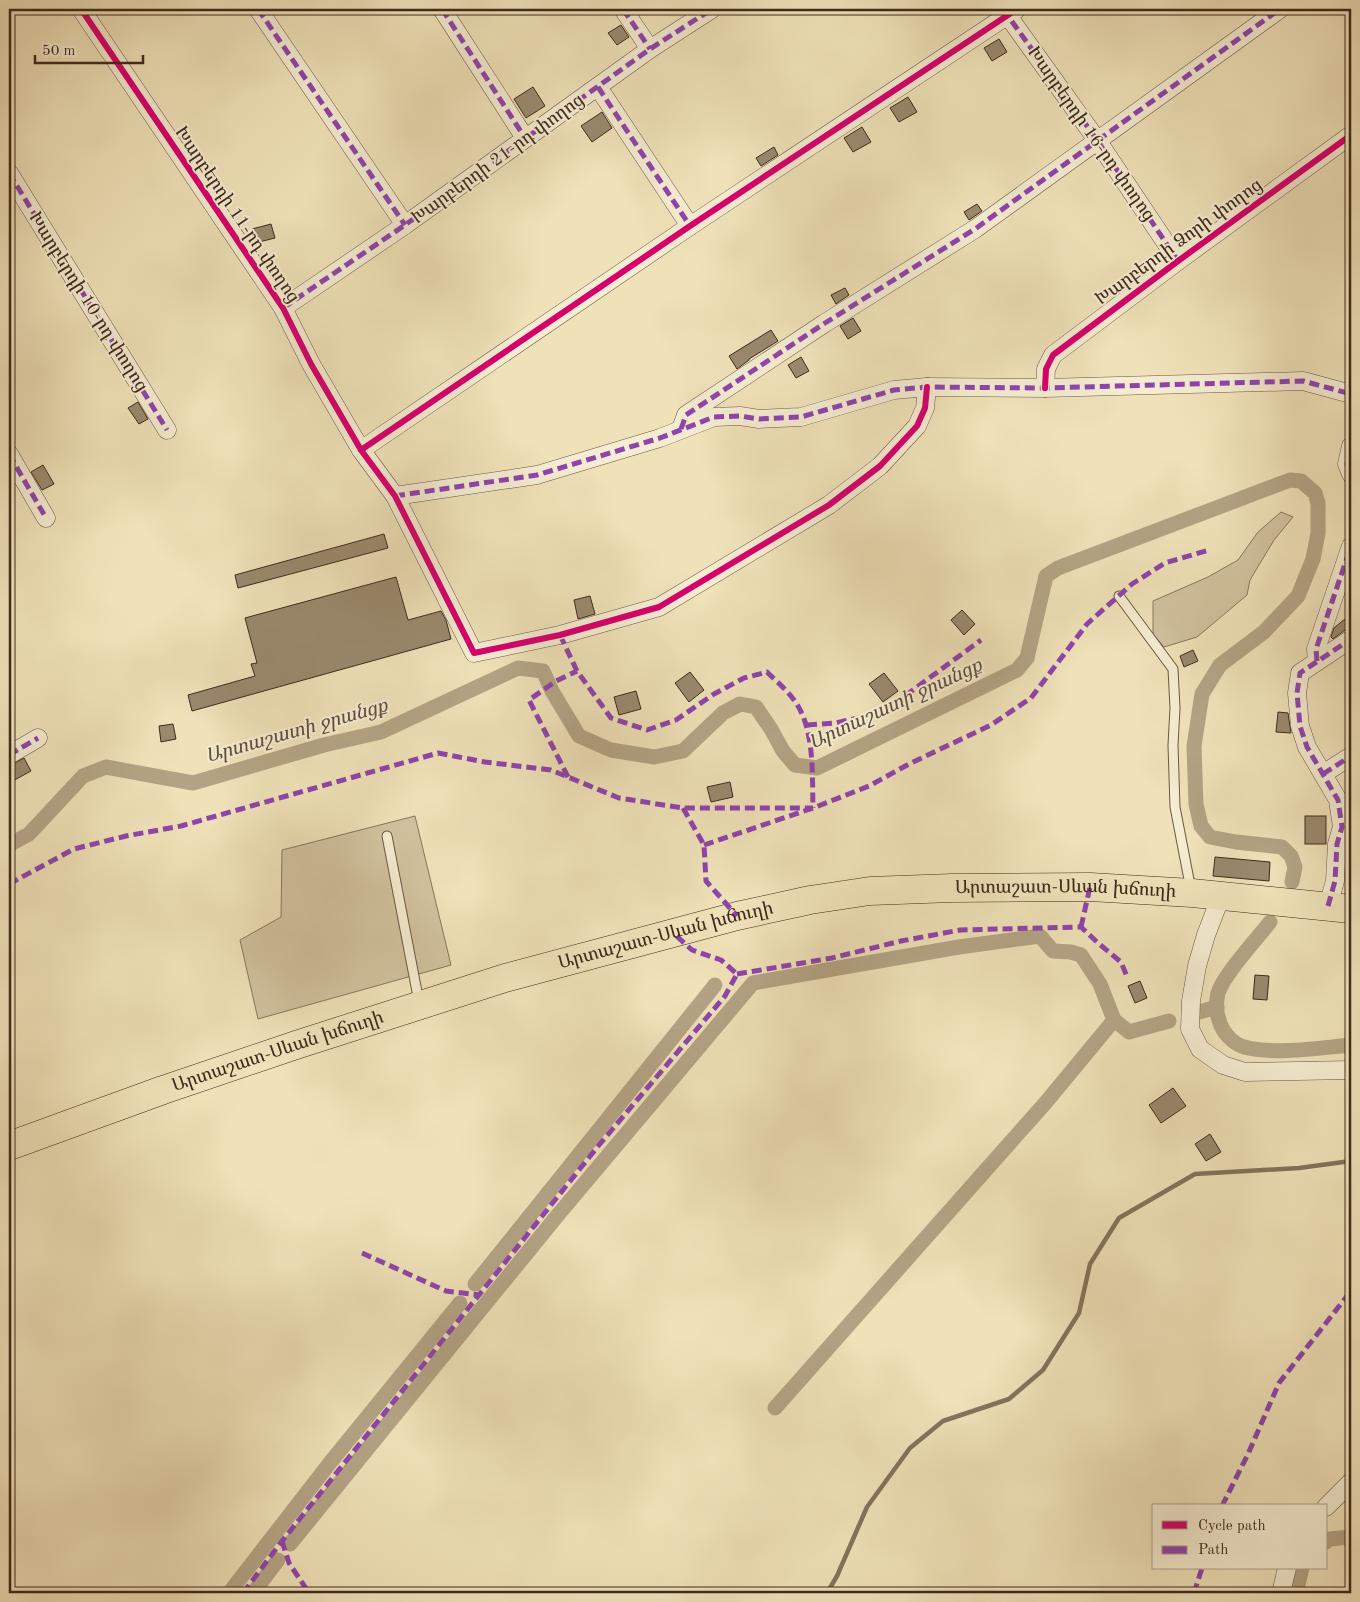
<svg xmlns="http://www.w3.org/2000/svg" width="1360" height="1602" font-family="'Old Standard TT','Noto Serif Armenian',serif">
	<rect width="100%" height="100%" fill="#efe1b8"/>
	<filter id="stains"><feTurbulence type="fractalNoise" baseFrequency=".004" numOctaves="4"/><feColorMatrix values="0 0 0 0 .2 0 0 0 0 .09 0 0 0 0 .02 0 0 0 .5 -.17"/></filter>
	<radialGradient id="worn" r=".72"><stop offset=".6" stop-color="#630" stop-opacity="0"/><stop offset="1" stop-color="#630" stop-opacity=".3"/></radialGradient>
	<!-- green -->
	<g fill="#d1c29e" stroke="#88765e">
		<polygon points="1281,512 1293,517 1274,540 1250,580 1247,595 1197,637 1164,647 1153,634 1153,601 1208,577 1238,560 1258,532"/>
		<polygon points="415,816 451,965 258,1019 240,940 281,917 282,850"/>
	</g>
	<g fill="none" stroke-linecap="round" stroke-linejoin="round">
		<!-- stream -->
		<polyline stroke="#84735b" stroke-width="4.5" points="827,1593 837,1576 867,1507 910,1448 943,1421 1009,1399 1043,1370 1079,1313 1090,1264 1119,1218 1195,1174 1299,1168 1351,1161"/>
		<!-- canal -->
		<g stroke="#b3a384" stroke-width="15">
			<polyline points="9,845 29,834 83,776 106,767 193,783 324,745 381,732 518,668 543,671 552,691 579,736 611,750 654,757 683,751 723,713 740,704 756,707 771,729 783,751 795,765 817,768 1017,670 1027,658 1046,576 1058,568 1290,480 1301,481 1315,493 1318,503 1318,533 1313,559 1298,596 1264,632 1220,665 1202,694 1194,746 1196,804 1201,826 1210,837 1236,842 1282,847 1291,856 1295,867 1292,882"/>
			<path d="M 1270,922 C 1256,940 1225,973 1218,993 C 1216,1002 1216,1012 1219,1020 C 1222,1032 1232,1043 1244,1047 C 1276,1055 1318,1048 1351,1045"/>
			<polyline points="1199,1012 1217,1007"/>
			<polyline points="475,1284 715,985"/>
			<polyline points="775,1408 1047,1101 1114,1020"/>
			<polyline points="1326,1542 1329,1539 1351,1537"/>
			<polyline points="290,1544 557,1216 753,983 959,947 1040,936 1053,951 1071,952 1081,955 1100,984 1114,1020 1129,1032 1169,1021"/>
			<polyline points="229,1593 329,1464 460,1303"/>
			<polyline points="253,1593 278,1560"/>
			<polyline points="1296,1593 1302,1568"/>
		</g>
	</g>
	<!-- building -->
	<g fill="#9a896e" stroke="#3e2a1e">
		<polygon points="621,25 629,37 617,45 608,33"/>
		<polygon points="999,39 1007,52 992,61 984,48"/>
		<polygon points="533,87 545,106 526,118 514,99"/>
		<polygon points="908,97 917,112 899,122 890,108"/>
		<polygon points="602,112 612,128 592,142 581,126"/>
		<polygon points="862,127 871,142 853,152 844,138"/>
		<polygon points="774,147 778,155 761,166 756,158"/>
		<polygon points="977,204 982,211 969,220 964,212"/>
		<polygon points="271,224 275,238 255,243 252,229"/>
		<polygon points="845,288 849,295 836,304 831,295"/>
		<polygon points="853,318 861,331 848,339 840,326"/>
		<polygon points="771,330 778,341 749,359 749,360 737,369 729,356"/>
		<polygon points="801,357 809,371 796,378 788,365"/>
		<polygon points="138,402 148,419 139,424 128,408"/>
		<polygon points="43,465 54,484 42,490 31,472"/>
		<polygon points="384,534 388,548 238,588 235,575"/>
		<polygon points="396,577 408,620 441,611 446,620 451,639 192,711 188,695 255,676 251,664 257,663 245,618"/>
		<polygon points="590,596 595,614 578,619 574,600"/>
		<polygon points="962,610 975,624 964,635 951,620"/>
		<polygon points="1351,614 1351,629 1345,630 1333,639 1331,637 1334,628"/>
		<polygon points="1193,650 1198,661 1184,667 1180,656"/>
		<polygon points="690,672 704,690 689,702 675,683"/>
		<polygon points="884,673 898,691 883,702 869,684"/>
		<polygon points="636,691 641,709 619,715 614,697"/>
		<polygon points="1278,712 1288,713 1291,733 1276,732"/>
		<polygon points="173,724 176,739 161,742 159,726"/>
		<polygon points="24,758 31,771 9,783 9,766"/>
		<polygon points="730,782 733,797 711,802 707,787"/>
		<rect x="1305" y="816" width="21" height="28"/>
		<polygon points="1215,857 1270,862 1269,881 1213,876"/>
		<polygon points="1255,975 1269,976 1267,1000 1253,999"/>
		<polygon points="1140,981 1147,998 1135,1003 1128,986"/>
		<polygon points="1173,1088 1186,1106 1161,1123 1149,1105"/>
		<polygon points="1210,1134 1221,1152 1206,1161 1195,1144"/>
	</g>
	<g fill="none" stroke-linecap="round" stroke-linejoin="round">
		<defs>
			<g id="lane">
				<polyline points="1119,596 1173,669 1175,708 1173,745 1175,807 1191,890"/>
				<polyline points="387,836 419,1002"/>
			</g>
			<g id="street">
				<polyline points="81,9 283,308 311,364 361,450 395,496 474,653 560,635 659,607 829,505 880,466 917,426 925,408 927,387"/>
				<polyline points="258,9 405,225"/>
				<polyline points="442,9 525,138"/>
				<polyline points="623,9 650,49"/>
				<polyline points="1003,9 1097,140 1178,261"/>
				<polyline points="598,87 690,226"/>
				<polyline points="9,173 167,430"/>
				<polyline points="283,308 405,225 650,49 712,9"/>
				<polyline points="1045,388 1046,369 1053,355 1178,261 1351,135"/>
				<polyline points="681,429 686,415 825,323 975,229 1280,9"/>
				<polyline points="1351,446 1347,464 1351,474"/>
				<polyline points="361,450 690,226 1017,9"/>
				<polyline points="9,454 46,518"/>
				<polyline points="395,496 537,475 660,438 714,417 740,416 759,419 801,417 894,390 927,387 1045,388 1303,381 1351,394"/>
				<polyline points="1317,661 1316,649 1351,546"/>
				<polyline points="9,755 38,738"/>
				<polyline points="1323,774 1351,756"/>
				<polyline points="1221,896 1206,935 1197,966 1191,1001 1190,1029 1200,1049 1223,1065 1245,1072 1351,1070"/>
				<polyline points="1328,906 1335,881 1337,844 1342,827 1338,800 1307,747 1300,726 1297,693 1300,673 1351,639"/>
				<polyline points="1326,1507 1351,1482"/>
				<polyline points="1281,1593 1287,1568"/>
			</g>
			<g id="primary">
				<path id="s1" d="M 9,1146 L 163,1090 L 296,1045 L 505,978 L 737,916 L 810,900 L 870,891 L 952,888 L 1090,887 L 1192,893 L 1351,909"/>
			</g>
		</defs>
		<!-- lane casing -->
		<use href="#lane" stroke="#6a5844" stroke-width="11"/>
		<!-- street casing -->
		<use href="#street" stroke="#6a5844" stroke-width="19"/>
		<!-- primary casing -->
		<use href="#primary" stroke="#3e2a1e" stroke-width="29"/>
		<!-- lane -->
		<use href="#lane" stroke="#f5ecd1" stroke-width="9"/>
		<!-- street -->
		<use href="#street" stroke="#f5ecd1" stroke-width="18"/>
		<!-- primary -->
		<use href="#primary" stroke="#efe1b8" stroke-width="28"/>
		<!-- quiet -->
		<g stroke="#8e44ad" stroke-width="5" stroke-dasharray="10 5" stroke-linecap="butt">
			<polyline points="258,9 405,225"/>
			<polyline points="442,9 525,138"/>
			<polyline points="623,9 650,49"/>
			<polyline points="1003,9 1097,140 1178,261"/>
			<polyline points="598,87 690,226"/>
			<polyline points="9,173 167,430"/>
			<polyline points="283,308 405,225 650,49 712,9"/>
			<polyline points="681,429 686,415 825,323 975,229 1280,9"/>
			<polyline points="1351,446 1347,464 1351,474"/>
			<polyline points="9,454 46,518"/>
			<polyline points="395,496 537,475 660,438 714,417 740,416 759,419 801,417 894,390 927,387 1045,388 1303,381 1351,394"/>
			<path d="M 560,635 L 577,671 L 611,718 L 647,730 L 676,720 L 714,694 L 744,678 L 767,672 C 776,681 787,690 794,700 C 815,728 812,774 813,808"/>
			<polyline points="1317,661 1316,649 1351,546"/>
			<polyline points="807,725 836,723 883,712 981,640"/>
			<polyline points="9,755 38,738"/>
			<polyline points="1323,774 1351,756"/>
			<polyline points="568,777 529,700 556,681 577,671"/>
			<polyline points="683,808 704,845 706,881 737,916"/>
			<polyline points="704,845 813,808 869,786 909,764 991,725 1031,698 1087,624 1132,584 1165,563 1209,550"/>
			<polyline points="9,884 74,849 126,836 181,826 438,753 485,762 551,770 619,798 683,808 813,808"/>
			<polyline points="1328,906 1335,881 1337,844 1342,827 1338,800 1307,747 1300,726 1297,693 1300,673 1351,639"/>
			<polyline points="1081,927 1090,887"/>
			<polyline points="737,974 832,958 901,941 960,930 1081,927 1098,943 1121,962 1128,979"/>
			<polyline points="362,1253 446,1291 479,1295"/>
			<polyline points="1222,1506 1248,1454 1279,1383 1351,1291"/>
			<polyline points="282,1541 289,1563 309,1593"/>
			<polyline points="243,1593 282,1541 599,1145 725,996 737,974 721,960 692,950 673,933"/>
			<polyline points="1194,1593 1202,1568"/>
		</g>
		<defs>
			<g id="cycleway">
				<polyline points="81,9 283,308 311,364 361,450 395,496 474,653 560,635 659,607 829,505 880,466 917,426 925,408 927,387"/>
				<polyline points="1045,388 1046,369 1053,355 1178,261 1351,135"/>
				<polyline points="361,450 690,226 1017,9"/>
			</g>
		</defs>
		<!-- cycleway casing -->
		<use href="#cycleway" stroke="#f5ecd1" stroke-width="9"/>
		<!-- cycleway -->
		<use href="#cycleway" stroke="#d6006c" stroke-width="6"/>
	</g>
	<g text-anchor="middle" dominant-baseline="central" stroke-width="4" stroke-linejoin="round" paint-order="stroke">
		<!-- street labels -->
		<g font-size="18" fill="#3e2a1e" stroke="#f5ecd1">
			<text transform="translate(1091 134) rotate(55)">Խարբերդի 16-րդ փողոց</text>
			<text transform="translate(498 159) rotate(-36)">Խարբերդի 21-րդ փողոց</text>
			<text transform="translate(237 215) rotate(56)">Խարբերդի 11-րդ փողոց</text>
			<text transform="translate(1179 242) rotate(-36)">Խարբերդի Ձորի փողոց</text>
			<text transform="translate(88 302) rotate(58)">Խարբերդի 10-րդ փողոց</text>
			<text stroke="none"><textPath href="#s1" startOffset="1095">Արտաշատ-Սևան խճուղի</textPath></text>
			<text stroke="none"><textPath href="#s1" startOffset="690">Արտաշատ-Սևան խճուղի</textPath></text>
			<text stroke="none"><textPath href="#s1" startOffset="285">Արտաշատ-Սևան խճուղի</textPath></text>
		</g>
		<!-- water labels -->
		<g font-size="19" font-style="italic" fill="#614e3d" stroke="#f5ecd1">
			<text transform="translate(896 705) rotate(-25)">Արտաշատի ջրանցք</text>
			<text transform="translate(297 732) rotate(-16)">Արտաշատի ջրանցք</text>
		</g>
	</g>
	<!-- margin -->
	<rect width="1360" height="1602" fill="none" stroke="#efe1b8" stroke-width="30"/>
	<rect x="10" y="10" width="1340" height="1582" fill="none" stroke="#3e2a1e" stroke-width="2.5"/>
	<rect x="15" y="15" width="1330" height="1572" fill="none" stroke="#3e2a1e"/>
	<!-- legend -->
	<rect x="1152" y="1504" width="175" height="65" fill="#f5ecd1" stroke="#ac9e89"/>
	<rect x="1162" y="1521" width="25" height="8" fill="#d6006c" stroke="#ac9e89"/>
	<text x="1198" y="1530" font-size="15" fill="#3e2a1e">Cycle path</text>
	<rect x="1162" y="1546" width="25" height="8" fill="#8e44ad" stroke="#ac9e89"/>
	<text x="1198" y="1554" font-size="15" fill="#3e2a1e">Path</text>
	<!-- scale -->
	<path d="M35 55v8h108v-8" fill="none" stroke="#3e2a1e" stroke-width="2.5"/>
	<text x="42" y="55" font-size="15" fill="#3e2a1e" stroke="#f5ecd1" stroke-width="4" paint-order="stroke">50 m</text>
	<rect width="100%" height="100%" filter="url(#stains)"/>
	<rect width="100%" height="100%" fill="url(#worn)"/>
</svg>
